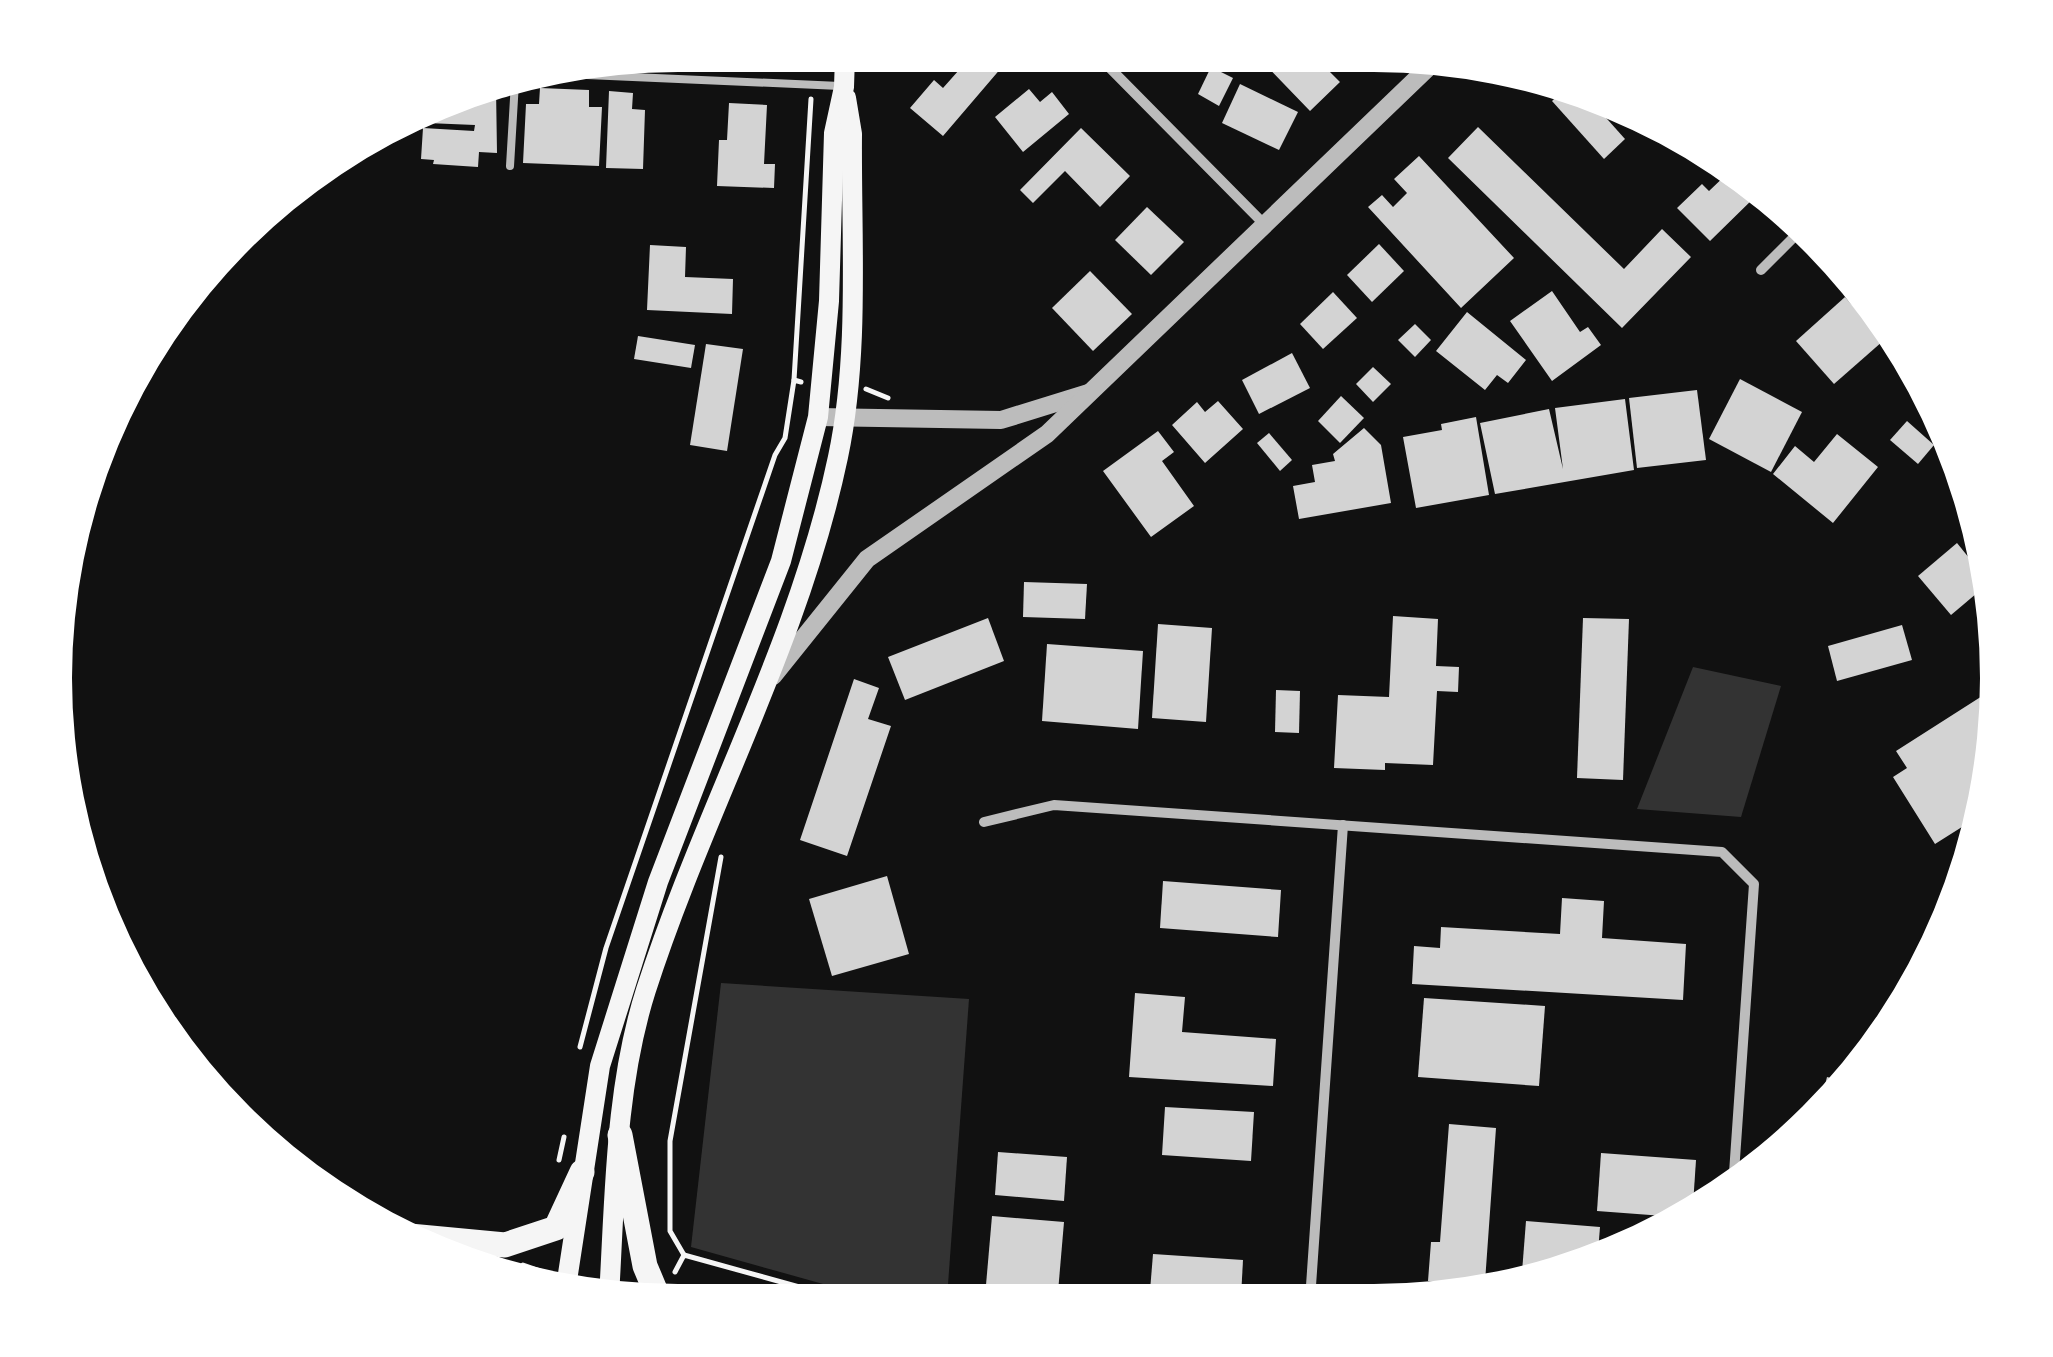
<svg xmlns="http://www.w3.org/2000/svg" width="2053" height="1357" font-family="'DM Sans',sans-serif">
	<rect width="100%" height="100%" fill="#111"/>
	<!-- water -->
	<g fill="#333">
		<polygon points="1693,667 1781,686 1741,817 1637,809"/>
		<polygon points="721,983 969,999 947,1298 873,1298 691,1247"/>
	</g>
	<!-- building -->
	<g fill="#d3d3d3">
		<polygon points="678,55 728,55 728,62 670,60"/>
		<polygon points="733,55 791,56 791,65 733,63"/>
		<polygon points="944,57 991,57 1002,67 943,136 910,108 934,80 943,88 959,70"/>
		<polygon points="1260,59 1332,60 1337,64 1329,71 1340,82 1310,111"/>
		<polygon points="1345,60 1367,60 1355,71"/>
		<polygon points="1211,67 1233,78 1219,106 1198,94"/>
		<polygon points="1240,84 1298,112 1279,150 1222,123"/>
		<polygon points="479,88 496,88 497,153 479,152 478,167 433,164 434,160 421,159 423,128 474,131 475,125 427,123 427,119 417,118"/>
		<polygon points="540,88 589,90 589,107 602,107 599,166 523,163 526,104 539,104"/>
		<polygon points="1029,89 1040,102 1052,92 1069,114 1023,152 995,117"/>
		<polygon points="609,91 633,93 632,109 645,110 643,169 606,168"/>
		<polygon points="1562,92 1591,101 1625,139 1604,159 1552,101"/>
		<polygon points="729,103 767,105 764,164 775,164 774,188 717,186 719,140 727,140"/>
		<polygon points="1478,127 1624,269 1662,229 1691,257 1622,328 1448,158"/>
		<polygon points="1081,128 1130,176 1100,207 1065,171 1033,203 1020,190"/>
		<polygon points="1419,156 1514,258 1461,308 1368,207 1382,195 1393,207 1407,193 1394,179"/>
		<polygon points="1729,172 1759,193 1710,241 1677,208 1702,184 1709,191"/>
		<polygon points="1147,207 1184,242 1151,275 1115,240"/>
		<polygon points="1379,244 1404,271 1372,302 1347,275"/>
		<polygon points="650,245 686,247 685,277 733,279 732,314 647,310"/>
		<polygon points="1090,271 1132,314 1093,351 1052,308"/>
		<polygon points="1552,291 1580,332 1588,327 1601,345 1552,381 1510,321"/>
		<polygon points="1333,292 1357,318 1323,349 1300,324"/>
		<polygon points="1845,297 1883,341 1834,384 1796,341"/>
		<polygon points="1467,312 1526,360 1508,383 1497,375 1485,390 1436,351"/>
		<polygon points="1415,324 1431,340 1415,357 1398,340"/>
		<polygon points="638,336 695,345 691,368 634,359"/>
		<polygon points="706,344 743,349 727,451 690,445"/>
		<polygon points="1292,353 1310,388 1259,414 1242,380"/>
		<polygon points="1373,367 1391,384 1373,402 1356,384"/>
		<polygon points="1740,379 1802,412 1771,472 1709,439"/>
		<polygon points="1697,390 1706,460 1637,468 1629,398"/>
		<polygon points="1341,396 1364,418 1340,443 1318,421"/>
		<polygon points="1625,399 1634,470 1495,494 1480,423 1549,409 1563,469 1555,408"/>
		<polygon points="1218,401 1243,429 1205,463 1172,425 1197,402 1205,412"/>
		<polygon points="1476,417 1489,495 1416,508 1403,437 1442,430 1441,424"/>
		<polygon points="1907,421 1934,445 1918,464 1890,440"/>
		<polygon points="1364,428 1381,445 1391,503 1299,519 1293,486 1315,482 1312,465 1335,461 1333,454"/>
		<polygon points="1158,431 1174,452 1162,461 1194,506 1151,537 1103,471"/>
		<polygon points="1269,433 1292,460 1280,471 1257,443"/>
		<polygon points="1837,434 1878,467 1833,523 1773,474 1795,446 1814,462"/>
		<polygon points="1957,543 1978,569 1983,588 1951,615 1918,576"/>
		<polygon points="1024,582 1087,584 1085,619 1023,617"/>
		<polygon points="1393,616 1438,619 1436,666 1459,667 1458,692 1437,691 1433,765 1385,763 1385,770 1334,768 1338,695 1389,697"/>
		<polygon points="988,618 1004,661 905,700 888,657"/>
		<polygon points="1583,618 1629,619 1623,780 1577,778"/>
		<polygon points="1158,624 1212,628 1206,722 1152,718"/>
		<polygon points="1902,625 1912,660 1837,681 1828,646"/>
		<polygon points="1047,644 1143,651 1138,729 1042,721"/>
		<polygon points="854,679 879,688 868,719 891,726 847,856 800,840"/>
		<polygon points="1276,690 1300,691 1299,733 1275,732"/>
		<polygon points="1990,691 1973,820 1935,844 1893,777 1907,768 1896,751"/>
		<polygon points="887,876 909,954 832,976 809,899"/>
		<polygon points="1163,881 1281,890 1278,937 1160,928"/>
		<polygon points="1562,898 1604,901 1602,938 1686,944 1683,1000 1412,984 1414,946 1440,948 1441,927 1560,934"/>
		<polygon points="1135,993 1185,997 1182,1032 1276,1039 1273,1086 1129,1077"/>
		<polygon points="1424,998 1545,1006 1539,1086 1418,1077"/>
		<polygon points="1827,1077 1847,1082 1819,1109"/>
		<polygon points="1165,1107 1254,1112 1251,1161 1162,1155"/>
		<polygon points="1449,1124 1496,1128 1485,1282 1474,1285 1428,1281 1431,1242 1440,1242"/>
		<polygon points="998,1152 1067,1157 1064,1201 995,1195"/>
		<polygon points="1601,1153 1696,1160 1693,1205 1677,1217 1597,1211"/>
		<polygon points="992,1216 1064,1222 1058,1292 986,1285"/>
		<polygon points="1526,1221 1600,1227 1598,1252 1522,1272"/>
		<polygon points="1153,1254 1243,1260 1241,1297 1150,1291"/>
	</g>
	<g fill="none" stroke-linecap="round" stroke-linejoin="round">
		<!-- path -->
		<g stroke="#f5f5f5" stroke-width="5">
			<polyline points="818,69 818,56"/>
			<polyline points="794,380 811,99"/>
			<polyline points="866,389 888,398"/>
			<polyline points="580,1047 606,948 775,455 785,438 794,380 801,382"/>
			<polyline points="559,1160 564,1137"/>
			<polyline points="684,1255 670,1231 670,1141 721,857"/>
			<polyline points="523,1265 549,1274"/>
			<polyline points="675,1272 684,1255 839,1298"/>
		</g>
		<!-- service -->
		<g stroke="#bcbcbc" stroke-width="8">
			<polyline points="564,74 840,86"/>
			<polyline points="510,166 515,82"/>
		</g>
		<!-- minor -->
		<g stroke="#bcbcbc" stroke-width="10">
			<polyline points="1100,58 1266,226"/>
			<polyline points="1761,270 1801,230"/>
			<polyline points="984,822 1054,805 1722,852 1754,884 1734,1173"/>
			<polyline points="1310,1300 1343,825"/>
		</g>
		<!-- tertiary -->
		<g stroke="#bcbcbc" stroke-width="18">
			<polyline points="818,417 1001,420 1088,393"/>
			<polyline points="773,676 867,559 1047,434 1436,60"/>
		</g>
		<!-- secondary -->
		<g stroke="#f5f5f5" stroke-width="20">
			<polyline points="566,1287 600,1066 658,882 781,561 818,417 829,301 834,133 844,87 845,56"/>
			<path d="M 609,1297 C 615,1196 615,1087 646,990 C 704,810 799,643 838,457 C 860,353 851,240 852,134 L 846,98"/>
		</g>
		<!-- trunk -->
		<g stroke="#f5f5f5" stroke-width="25">
			<polyline points="620,1135 645,1266 658,1297"/>
			<polyline points="399,1235 505,1245 556,1228 582,1172"/>
		</g>
	</g>
	<!-- crop -->
	<path d="M0 0H2053V1357H0ZM678 72H1374A606 606 0 0 1 1980 678V678A606 606 0 0 1 1374 1284H678A606 606 0 0 1 72 678V678A606 606 0 0 1 678 72Z" fill="#fff" fill-rule="evenodd"/>
</svg>
